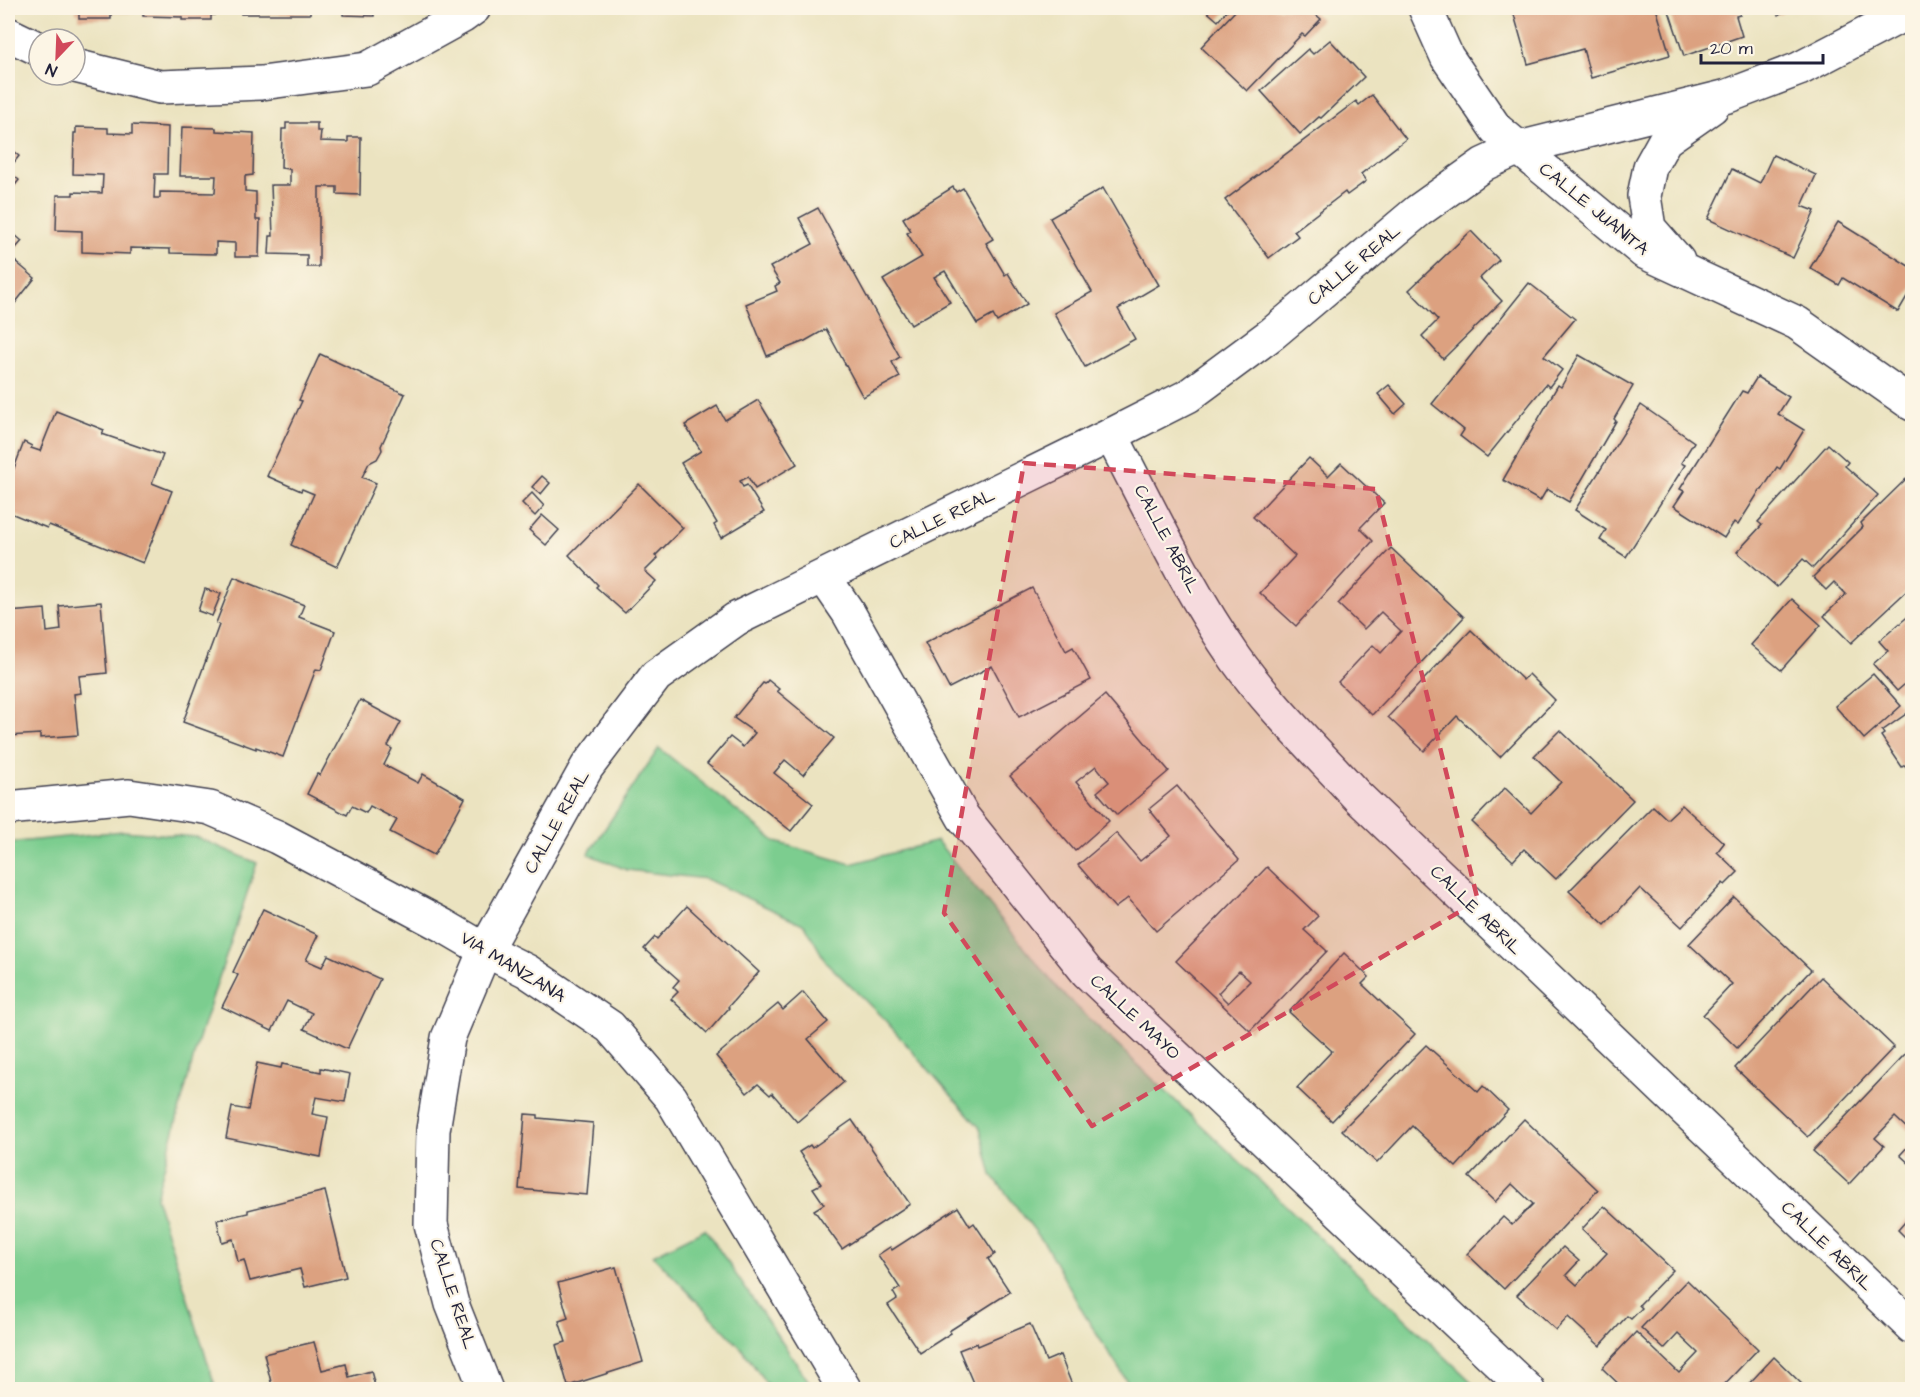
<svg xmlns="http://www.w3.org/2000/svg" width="1920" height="1397" font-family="'Architects Daughter',sans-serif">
	<rect width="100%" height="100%" fill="#fcf5e5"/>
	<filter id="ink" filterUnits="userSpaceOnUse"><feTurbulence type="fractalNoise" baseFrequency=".0167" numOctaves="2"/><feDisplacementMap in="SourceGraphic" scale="12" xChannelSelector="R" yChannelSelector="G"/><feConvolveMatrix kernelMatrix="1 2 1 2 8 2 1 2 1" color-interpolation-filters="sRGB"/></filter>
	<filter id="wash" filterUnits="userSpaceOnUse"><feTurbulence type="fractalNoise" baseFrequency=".008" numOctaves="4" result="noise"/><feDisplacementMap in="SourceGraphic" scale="24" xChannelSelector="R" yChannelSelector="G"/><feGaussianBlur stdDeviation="1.35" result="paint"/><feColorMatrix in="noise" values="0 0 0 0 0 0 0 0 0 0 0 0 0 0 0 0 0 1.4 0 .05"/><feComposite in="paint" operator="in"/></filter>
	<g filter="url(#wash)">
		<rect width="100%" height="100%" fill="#ebe3c0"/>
		<!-- green -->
		<g fill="#7bcd8f" stroke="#4e7865" stroke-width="1.5">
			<polygon points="659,748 776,842 851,864 937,841 1059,990 1479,1389 1132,1389 1084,1314 1045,1244 992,1175 980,1128 884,1019 826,962 805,925 706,879 627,870 588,854"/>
			<polygon points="123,831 196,837 257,863 198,1041 156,1197 216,1389 9,1389 8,843"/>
			<polygon points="705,1229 814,1389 770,1389 743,1350 653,1255"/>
		</g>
		<g id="blocks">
			<!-- building -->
			<g fill="#dca180" fill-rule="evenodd">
				<polygon points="76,8 135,8 135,13 111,12 111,19 79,19 79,13 76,13"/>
				<polygon points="143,8 215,8 215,15 211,15 211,20 182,20 182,17 143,16"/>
				<rect x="241" y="8" width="69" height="6"/>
				<polygon points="336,8 378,8 378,12 374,12 374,16 343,15 343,11 336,10"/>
				<polygon points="1203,8 1229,8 1218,21"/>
				<polygon points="1238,8 1308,8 1321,19 1305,36 1302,34 1247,91 1201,47"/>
				<polygon points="1525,8 1656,8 1670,55 1591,78 1583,49 1528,64 1513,11"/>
				<polygon points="1668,8 1737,8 1740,15 1736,16 1742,36 1684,56"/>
				<polygon points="1773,8 1790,8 1778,15"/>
				<polygon points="1330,40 1364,77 1321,118 1319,117 1300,134 1261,91 1308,49 1313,54"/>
				<polygon points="1372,95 1406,139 1361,174 1366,181 1347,195 1345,192 1294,231 1298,236 1269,258 1225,200 1356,101 1359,105"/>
				<polygon points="286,123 317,123 317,131 321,131 320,141 348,142 348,137 361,137 360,195 337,194 337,187 319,187 319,267 307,267 307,255 269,254 270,236 273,236 271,185 290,185 290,169 281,168 282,129 286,129"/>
				<polygon points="132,125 168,127 167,174 155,174 154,198 160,198 160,192 215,193 216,176 180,176 182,127 216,128 216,131 254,133 253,175 245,176 245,191 256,192 256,220 260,220 259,257 235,257 235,243 216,242 216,254 170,253 170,249 130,248 130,254 82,252 82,231 56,230 57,195 73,195 73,192 102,193 103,175 73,174 74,133 76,133 76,127 108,128 108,133 132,134"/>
				<polygon points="8,147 19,156 8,170"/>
				<polygon points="1773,155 1816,175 1802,206 1815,211 1793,258 1708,219 1732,169 1760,183"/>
				<polygon points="8,171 19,180 8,194"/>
				<polygon points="953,187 956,192 963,188 993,239 986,243 1005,275 1008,273 1027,304 997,322 993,315 977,324 945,271 934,277 950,302 911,325 883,280 922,257 907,233 911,231 903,218"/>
				<polygon points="1103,188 1159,285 1118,309 1135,339 1085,367 1054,313 1092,292 1050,218"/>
				<polygon points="818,208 900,357 892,362 900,377 863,397 826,329 805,341 767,356 746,304 777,291 775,286 780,283 770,267 813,244 799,218"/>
				<polygon points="1838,222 1912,268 1912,288 1898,312 1843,278 1839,285 1810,268"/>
				<polygon points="8,229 22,241 9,256 35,278 8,312"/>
				<polygon points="1471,231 1499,260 1480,278 1502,301 1443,359 1422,336 1438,320 1409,290"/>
				<polygon points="1529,283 1575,319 1544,356 1562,370 1549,387 1546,384 1487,457 1460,436 1464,430 1432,404"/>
				<polygon points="320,354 405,394 381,446 382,450 377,459 369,463 362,477 376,483 337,567 291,545 314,494 302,489 301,491 267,476 302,401 299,400"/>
				<polygon points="1579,355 1633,386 1614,419 1616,421 1569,502 1547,489 1540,501 1503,480 1558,385 1561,387"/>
				<polygon points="1757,377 1789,397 1778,414 1804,430 1780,469 1777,467 1762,490 1760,490 1738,525 1734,522 1724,538 1674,506 1684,491 1680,489 1742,391 1747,393"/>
				<polygon points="1389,385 1406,404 1395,414 1378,394"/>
				<polygon points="758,400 797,464 755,489 748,477 740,481 743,487 747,485 764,512 721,538 714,525 717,523 681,463 701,451 685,425 717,406 725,420"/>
				<polygon points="1641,405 1694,442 1681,463 1685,465 1626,557 1600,540 1606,530 1575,510"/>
				<polygon points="56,411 104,430 102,434 163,455 152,483 172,491 143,563 49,525 47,528 8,512 8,484 24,442 32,446 31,448 40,451"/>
				<polygon points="1828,444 1848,462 1845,466 1878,495 1813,568 1803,559 1777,587 1737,552 1762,525 1758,522"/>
				<polygon points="1309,458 1328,476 1341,463 1384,503 1360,528 1373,541 1296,626 1260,593 1295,556 1253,517"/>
				<polygon points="542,476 550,483 541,494 532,487"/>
				<polygon points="1906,479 1912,486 1912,586 1851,643 1824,616 1846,594 1834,582 1826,590 1813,577 1863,527 1861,523"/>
				<polygon points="639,484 683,528 655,556 658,558 645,571 656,581 625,613 596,587 598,585 569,555"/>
				<polygon points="532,493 544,506 535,516 522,503"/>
				<polygon points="542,515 559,530 546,545 529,530"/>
				<polygon points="1391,548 1464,617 1372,715 1338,682 1373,645 1381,653 1401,631 1381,612 1364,629 1338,604"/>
				<polygon points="234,577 304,605 299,617 335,631 321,670 316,669 283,757 256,747 256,749 183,722 219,625 216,623"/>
				<polygon points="1032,588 1066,651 1073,647 1091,680 1019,717 992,666 949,688 925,643"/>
				<polygon points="205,589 221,594 212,616 198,611"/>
				<polygon points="1792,599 1821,625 1781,670 1751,645"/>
				<polygon points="101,602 107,673 79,676 81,693 74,694 78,735 40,738 40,734 8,736 8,612 45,609 47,632 61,630 59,606"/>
				<polygon points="1912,613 1912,678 1897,691 1873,664 1888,651 1879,641"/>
				<polygon points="1471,630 1523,680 1529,674 1555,700 1500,757 1457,716 1424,751 1388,717"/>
				<polygon points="1873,674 1901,706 1864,739 1835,706"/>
				<polygon points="768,680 779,689 777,691 834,738 803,775 785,760 774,773 813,804 791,831 707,764 730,737 743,747 755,733 734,718 763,683 765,684"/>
				<polygon points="1105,695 1169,771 1117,815 1097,792 1109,782 1096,766 1076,782 1109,821 1075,851 1010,776"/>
				<polygon points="360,700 401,722 388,746 392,749 384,765 418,783 423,774 465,798 434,855 390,832 397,820 370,806 366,813 352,806 347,815 307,794 317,774 320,775"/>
				<polygon points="1912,710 1912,776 1905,765 1902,767 1881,736 1884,734 1882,731"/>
				<polygon points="1560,730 1633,800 1556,879 1524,849 1513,861 1472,822 1505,788 1531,813 1561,782 1534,756"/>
				<polygon points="1177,786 1239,860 1156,931 1128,898 1115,908 1078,865 1116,833 1140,861 1171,836 1149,809"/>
				<polygon points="1682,805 1724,843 1717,852 1738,872 1725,885 1723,883 1682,927 1640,888 1605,925 1569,891 1653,806 1667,819"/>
				<path d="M 1267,867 L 1318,916 L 1304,930 L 1327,951 L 1250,1031 L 1176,961 ZM 1239,971 L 1250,981 L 1228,1003 L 1218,993 Z"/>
				<polygon points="1734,897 1811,970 1737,1048 1703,1015 1732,984 1689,944"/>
				<polygon points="687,906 759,972 728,1007 729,1008 707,1033 671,999 678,992 673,987 679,980 644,949 655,937 657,939"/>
				<polygon points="263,909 318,935 306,960 322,967 328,955 380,979 347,1049 304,1029 312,1013 287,1001 272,1031 222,1007 238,975 233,972"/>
				<polygon points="1344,953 1369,977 1362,984 1415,1034 1332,1121 1297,1088 1332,1051 1289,1012"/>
				<polygon points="1821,977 1894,1047 1808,1137 1735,1068"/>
				<polygon points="803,992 828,1022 808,1039 844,1082 797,1122 772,1093 770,1095 758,1084 747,1093 716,1056 778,1004 783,1010"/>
				<polygon points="1426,1045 1478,1092 1483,1086 1508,1110 1456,1167 1412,1126 1377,1163 1342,1130"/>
				<polygon points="1908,1051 1912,1056 1912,1133 1895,1117 1875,1138 1884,1146 1849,1184 1813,1151"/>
				<polygon points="257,1063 281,1068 282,1064 321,1072 321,1068 350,1074 345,1102 316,1097 312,1114 328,1117 321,1157 226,1138 232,1107 248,1110"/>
				<polygon points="525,1114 538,1115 538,1118 593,1123 587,1195 519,1189"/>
				<polygon points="1524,1119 1598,1190 1504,1289 1467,1254 1503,1217 1512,1225 1533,1204 1512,1184 1495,1202 1469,1177"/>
				<polygon points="852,1120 910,1204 842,1249 814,1210 824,1204 813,1188 821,1184 799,1152 810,1145 812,1148"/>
				<polygon points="1912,1142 1912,1166 1900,1155"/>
				<polygon points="325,1191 346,1277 305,1287 300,1269 250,1281 244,1260 238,1262 233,1239 222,1242 217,1220 248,1213 248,1210"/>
				<polygon points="1604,1206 1673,1270 1639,1305 1642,1308 1631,1319 1627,1316 1600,1346 1568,1317 1556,1330 1517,1295 1563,1247 1579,1261 1566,1275 1577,1285 1607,1253 1582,1229"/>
				<polygon points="958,1207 970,1226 974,1223 995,1254 988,1259 1010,1292 949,1331 951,1333 920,1353 888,1305 897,1299 893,1292 900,1288 878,1255 890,1247 892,1250"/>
				<polygon points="1912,1214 1912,1244 1898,1230"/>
				<polygon points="616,1267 643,1362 568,1386 556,1345 566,1342 559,1321 568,1318 558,1283"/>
				<polygon points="1687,1280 1758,1349 1719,1390 1625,1390 1602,1368 1636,1332 1679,1373 1698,1353 1678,1334 1664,1349 1641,1328"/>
				<polygon points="1030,1324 1046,1361 1060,1355 1074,1390 976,1390 959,1350 977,1343 978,1346"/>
				<polygon points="314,1342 322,1370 346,1364 349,1377 371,1371 376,1390 273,1390 264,1354"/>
				<polygon points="1774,1357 1808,1390 1743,1390"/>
				<polygon points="665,1383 668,1390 646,1390 646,1389"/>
			</g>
		</g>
	</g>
	<g filter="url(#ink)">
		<use href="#blocks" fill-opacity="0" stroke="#403f4f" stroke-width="1.5"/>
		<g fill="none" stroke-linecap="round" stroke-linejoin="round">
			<defs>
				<g id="minor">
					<polyline points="1425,8 1447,57 1496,129 1644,252 1797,323 1912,404"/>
					<polyline points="8,34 39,49"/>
					<polyline points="75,66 160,87 262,83 367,69 463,16 474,8"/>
					<polyline points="1678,261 1649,228 1644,196 1650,167 1665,140 1712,107"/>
					<path d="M 1111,435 C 1151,511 1187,589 1236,659 C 1271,708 1316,751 1357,796 L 1912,1327"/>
					<polyline points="824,577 848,612 963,817 1087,972 1528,1390"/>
					<polyline points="8,808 129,796 210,808 277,837 444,926 485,950 527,971 610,1027 671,1098 845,1390"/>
					<polyline points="486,1390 452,1304 431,1224 433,1130 448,1038 485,950 587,767 656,676 736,619 1111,435 1188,396 1273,333 1418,211 1484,164 1519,148 1728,96 1799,69 1912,10"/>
				</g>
			</defs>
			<!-- minor casing -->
			<use href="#minor" stroke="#403f4f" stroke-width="36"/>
			<!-- minor -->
			<use href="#minor" stroke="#fff" stroke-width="33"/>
		</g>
	</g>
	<!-- marked area -->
	<path fill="#d1495b" fill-opacity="0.2" stroke="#d1495b" stroke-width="4.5" stroke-dasharray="12 8" stroke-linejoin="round" d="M 1024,463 L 1376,489 L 1478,901 L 1092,1126 L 944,913 Z"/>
	<g text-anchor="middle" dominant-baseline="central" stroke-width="4.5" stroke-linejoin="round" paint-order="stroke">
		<!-- street labels -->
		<g font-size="18" fill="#22223b" stroke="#fcf5e5">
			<text transform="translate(1594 209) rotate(39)">CALLE JUANITA</text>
			<text transform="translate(1354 265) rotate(-40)">CALLE REAL</text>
			<text transform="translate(942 519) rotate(-26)">CALLE REAL</text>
			<text transform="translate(1167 539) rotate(62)">CALLE ABRIL</text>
			<text transform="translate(557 822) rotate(-61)">CALLE REAL</text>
			<text transform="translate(1476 910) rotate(44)">CALLE ABRIL</text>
			<text transform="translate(513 967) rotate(31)">VIA MANZANA</text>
			<text transform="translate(1135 1017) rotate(43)">CALLE MAYO</text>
			<text transform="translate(1827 1246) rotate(44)">CALLE ABRIL</text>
			<text transform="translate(453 1294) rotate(72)">CALLE REAL</text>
		</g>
	</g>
	<!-- margin -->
	<rect width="1920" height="1397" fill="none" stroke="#fcf5e5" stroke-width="30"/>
	<!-- north arrow -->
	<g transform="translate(57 57) rotate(203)"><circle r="28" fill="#fcf5e5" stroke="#a5a1a1" stroke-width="1.5"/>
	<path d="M0-4.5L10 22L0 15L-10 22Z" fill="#d1495b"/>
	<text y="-9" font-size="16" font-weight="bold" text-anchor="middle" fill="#22223b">N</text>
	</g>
	<!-- scale -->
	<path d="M1701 54v9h122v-9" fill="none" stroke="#22223b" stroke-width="3"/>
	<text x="1710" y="54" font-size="18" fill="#22223b" stroke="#fcf5e5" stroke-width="4.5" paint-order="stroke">20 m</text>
</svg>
